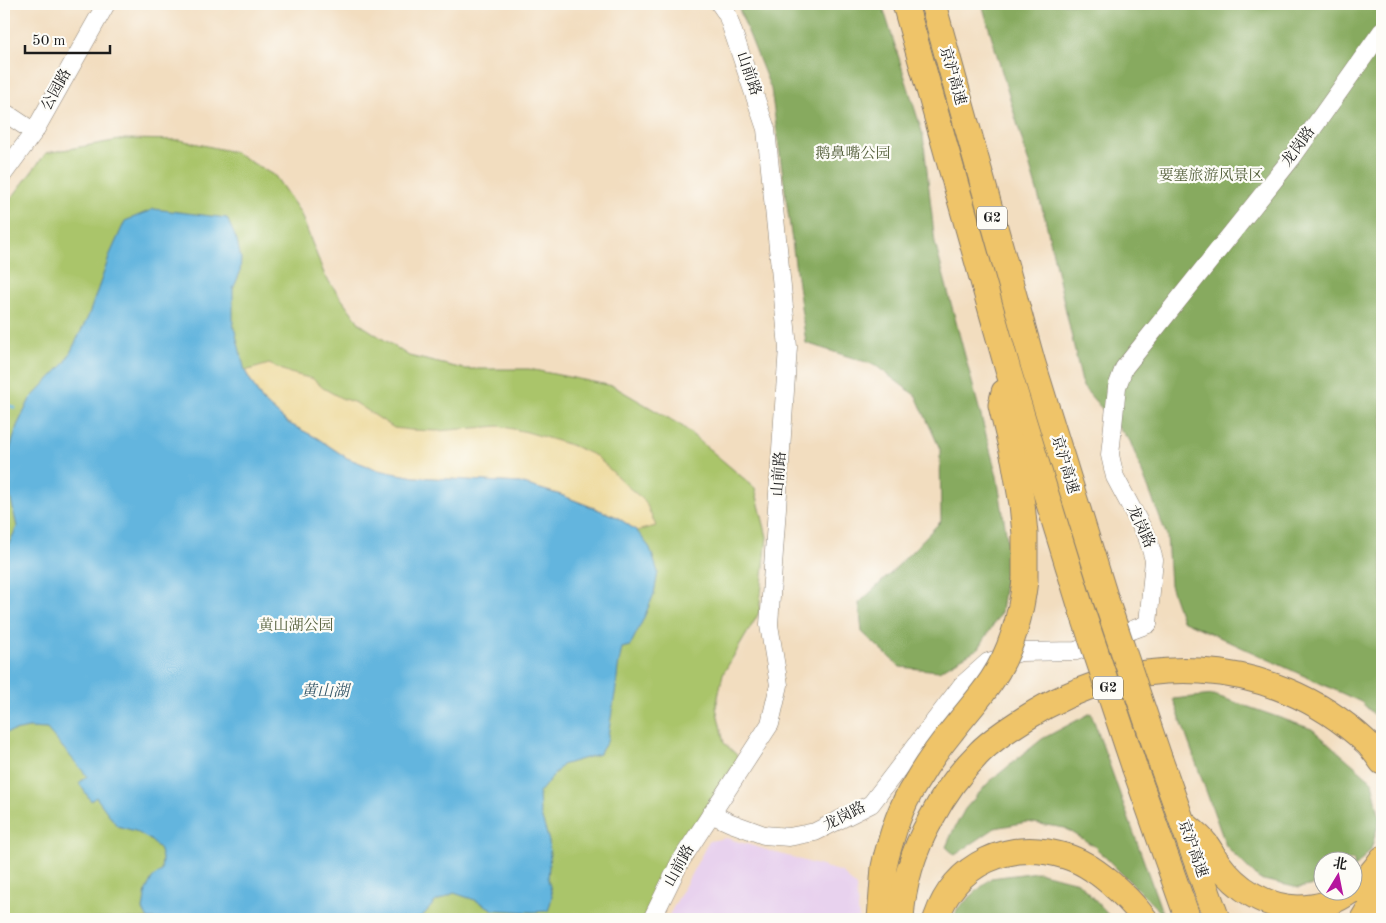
<svg xmlns="http://www.w3.org/2000/svg" width="1386" height="923" font-family="'Old Standard TT','Noto Serif SC',serif">
	<rect width="100%" height="100%" fill="#fdfcf7"/>
	<filter id="ink" filterUnits="userSpaceOnUse"><feTurbulence type="fractalNoise" baseFrequency=".02" numOctaves="2"/><feDisplacementMap in="SourceGraphic" scale="10" xChannelSelector="R" yChannelSelector="G"/><feConvolveMatrix kernelMatrix="1 2 1 2 8 2 1 2 1" color-interpolation-filters="sRGB"/></filter>
	<filter id="wash" filterUnits="userSpaceOnUse"><feTurbulence type="fractalNoise" baseFrequency=".0096" numOctaves="4" result="noise"/><feDisplacementMap in="SourceGraphic" scale="20" xChannelSelector="R" yChannelSelector="G"/><feGaussianBlur stdDeviation="1.12" result="paint"/><feColorMatrix in="noise" values="0 0 0 0 0 0 0 0 0 0 0 0 0 0 0 0 0 1.4 0 .05"/><feComposite in="paint" operator="in"/></filter>
	<g filter="url(#wash)">
		<rect width="100%" height="100%" fill="#f2ddbf"/>
		<!-- built -->
		<polygon fill="#e8d2ee" points="726,838 842,872 856,887 859,919 667,919 709,841"/>
		<!-- green -->
		<polygon fill="#aac56b" stroke="#637044" points="125,139 180,140 234,152 275,176 300,212 325,276 360,324 409,356 464,369 529,369 613,386 682,426 755,488 767,537 759,613 723,674 716,707 724,743 739,757 684,843 643,919 4,919 4,208 46,153"/>
		<!-- forest -->
		<g fill="#87aa5f" stroke="#52633e">
			<polygon points="735,4 882,4 923,135 935,243 997,476 1009,551 1001,612 979,648 939,671 900,667 862,632 859,603 890,574 941,521 940,449 916,396 875,365 806,343 771,89 739,9"/>
			<polygon points="982,4 1382,4 1382,722 1361,702 1182,620 1170,585 1167,536 1130,441 1083,387 1045,218"/>
			<polygon points="1214,695 1312,729 1372,781 1380,819 1371,849 1354,869 1354,860 1324,860 1323,883 1299,888 1259,879 1226,846 1173,699"/>
			<polygon points="1091,713 1163,915 1094,846 1065,828 1027,822 995,828 955,855 946,847 953,831 965,809 989,782 1042,739"/>
			<polygon points="1038,872 1078,882 1112,919 954,919 957,909 991,878"/>
		</g>
		<!-- sand -->
		<polygon fill="#eeda9e" stroke="#857b5d" points="269,364 290,373 313,379 323,388 341,398 356,403 394,428 411,430 437,431 499,426 527,432 571,445 596,456 627,486 645,501 656,526 637,531 617,517 561,495 520,483 414,477 378,470 347,458 317,438 288,423 262,400 245,371"/>
		<!-- water -->
		<polygon fill="#63b5de" stroke="#40687d" points="154,209 227,218 237,241 241,259 240,273 233,289 233,323 245,371 262,400 288,423 317,438 347,458 378,470 414,477 520,483 561,495 617,517 637,531 650,548 658,572 654,594 643,620 630,646 622,648 618,668 616,688 607,742 599,754 562,765 539,793 540,812 549,841 550,854 548,879 552,895 550,905 548,911 533,912 494,910 475,900 454,893 435,902 420,919 148,919 143,910 146,890 152,878 161,871 162,858 159,848 149,839 135,831 117,826 96,797 91,801 79,783 87,776 47,729 29,728 4,733 4,554 17,527 10,495 9,453 17,426 30,399 65,363 88,317 111,252 125,221"/>
		<g fill="none" stroke-linecap="round" stroke-linejoin="round">
			<!-- stream -->
			<polyline stroke="#63b5de" stroke-width="3" points="4,403 15,408"/>
		</g>
	</g>
	<g filter="url(#ink)">
		<g fill="none" stroke-linecap="round" stroke-linejoin="round">
			<defs>
				<g id="minor">
					<polyline points="4,112 34,132"/>
					<polyline points="4,173 34,132 106,4"/>
					<polyline points="711,814 731,823 764,835 789,837 815,832 871,804 962,685 988,662 1021,652 1076,651 1148,624 1154,560 1148,539 1115,477 1110,455 1117,387 1124,368 1291,159 1382,31"/>
					<polyline points="652,919 680,862 770,724 779,685 769,625 788,347 766,129 727,14 720,4"/>
				</g>
				<g id="highway">
					<polyline points="905,4 1008,370 1081,608"/>
					<polyline points="933,4 1033,364 1106,600"/>
					<polyline points="1004,392 1001,405 1014,459 1022,504 1025,534 1025,580"/>
					<polyline points="1160,760 1217,919"/>
					<polyline points="1135,769 1188,919"/>
					<path d="M 1183,823 C 1190,829 1199,835 1205,843 C 1210,849 1213,856 1218,863 C 1237,889 1265,907 1298,908 C 1318,908 1336,902 1352,890"/>
					<path d="M 1354,890 C 1365,881 1374,871 1382,859"/>
					<polyline points="880,919 884,867 886,858"/>
					<path d="M 901,919 C 903,884 914,849 931,819 C 944,794 960,772 980,752 C 993,739 1010,728 1026,718 C 1133,649 1271,654 1365,741 C 1372,747 1377,755 1382,762"/>
					<path d="M 936,919 C 955,863 1009,839 1065,856 C 1094,864 1127,896 1145,919"/>
					<polyline points="1363,919 1382,887"/>
				</g>
			</defs>
			<!-- minor casing -->
			<use href="#minor" stroke="#877c6e" stroke-width="19"/>
			<!-- highway casing -->
			<use href="#highway" stroke="#877c6e" stroke-width="27"/>
			<!-- minor -->
			<use href="#minor" stroke="#fff" stroke-width="18"/>
			<!-- highway -->
			<use href="#highway" stroke="#efc469" stroke-width="25"/>
			<defs>
				<g id="highway-bridge">
					<polyline points="1106,600 1160,760"/>
					<polyline points="1081,608 1135,769"/>
					<path d="M 886,858 C 893,832 900,807 915,784 C 926,765 938,748 952,731 C 965,714 980,698 992,680 C 1012,650 1021,615 1025,580"/>
				</g>
			</defs>
			<!-- highway-bridge casing -->
			<use href="#highway-bridge" stroke="#877c6e" stroke-width="27" stroke-linecap="butt"/>
			<!-- highway-bridge -->
			<use href="#highway-bridge" stroke="#efc469" stroke-width="25"/>
		</g>
	</g>
	<g text-anchor="middle" dominant-baseline="central" stroke-width="4.5" stroke-linejoin="round" paint-order="stroke">
		<!-- shield labels -->
		<g fill="#fdfcf7" stroke="#605f5e" stroke-width="1">
			<rect x="977" y="206.5" width="30" height="23" rx="4"/>
			<rect x="1093" y="676.5" width="30" height="23" rx="4"/>
		</g>
		<g font-size="14" font-weight="bold" fill="#1c1c1c">
			<text x="992" y="218">G2</text>
			<text x="1108" y="688">G2</text>
		</g>
		<!-- street labels -->
		<g font-size="15" fill="#1c1c1c" stroke="#fdfcf7">
			<text transform="translate(748 74) rotate(71)">山前路</text>
			<text transform="translate(952 76) rotate(74)">京沪高速</text>
			<text transform="translate(57 90) rotate(-61)">公园路</text>
			<text transform="translate(1299 147) rotate(-54)">龙岗路</text>
			<text transform="translate(1064 465) rotate(73)">京沪高速</text>
			<text transform="translate(780 474) rotate(-86)">山前路</text>
			<text transform="translate(1140 527) rotate(65)">龙岗路</text>
			<text transform="translate(845 817) rotate(-27)">龙岗路</text>
			<text transform="translate(1192 849) rotate(70)">京沪高速</text>
			<text transform="translate(680 866) rotate(-61)">山前路</text>
		</g>
		<!-- park labels -->
		<g font-size="15" fill="#55603c" stroke="#fdfcf7">
			<text x="853" y="154">鹅鼻嘴公园</text>
			<text x="1211" y="176">要塞旅游风景区</text>
			<text x="296" y="626">黄山湖公园</text>
		</g>
		<!-- water labels -->
		<g font-size="16" font-style="italic" fill="#38596a" stroke="#fdfcf7">
			<text x="325" y="692">黄山湖</text>
		</g>
	</g>
	<!-- margin -->
	<rect width="1386" height="923" fill="none" stroke="#fdfcf7" stroke-width="20"/>
	<!-- north arrow -->
	<g transform="translate(1338 876) rotate(10)"><circle r="24" fill="#fdfcf7" stroke="#a3a29f"/>
	<path d="M0-4L9 19L0 12L-9 19Z" fill="#b5179e"/>
	<text y="-8" font-size="14" font-weight="bold" text-anchor="middle" fill="#1c1c1c">北</text>
	</g>
	<!-- scale -->
	<path d="M25 45v8h85v-8" fill="none" stroke="#1c1c1c" stroke-width="2.5"/>
	<text x="32" y="45" font-size="15" fill="#1c1c1c" stroke="#fdfcf7" stroke-width="4" paint-order="stroke">50 m</text>
</svg>
